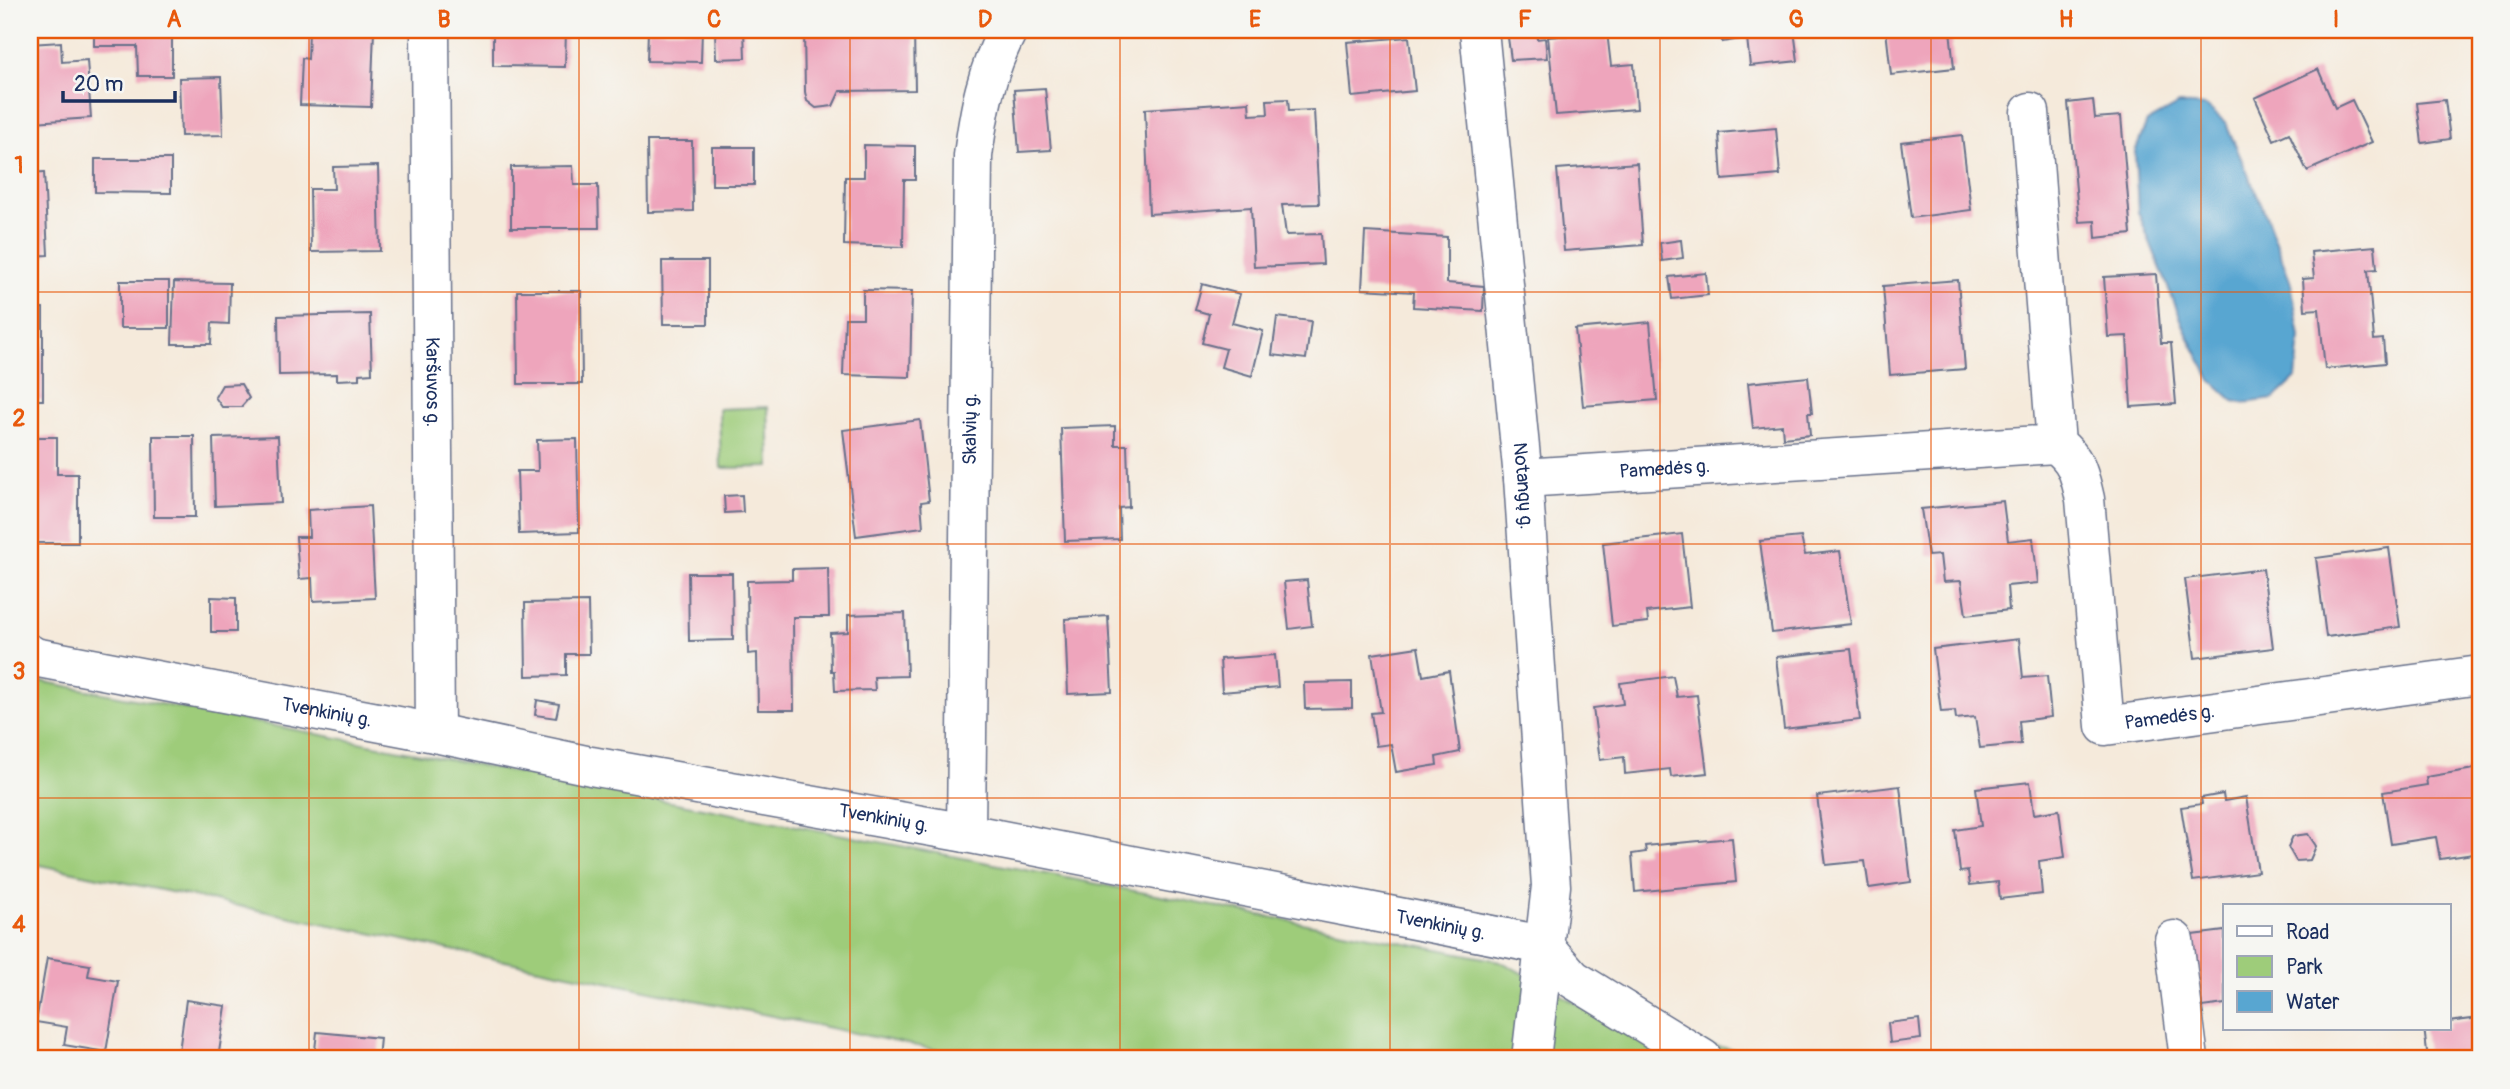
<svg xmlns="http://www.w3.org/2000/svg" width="2510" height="1089" font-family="Pangolin,sans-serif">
	<rect width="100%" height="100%" fill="#f6f6f2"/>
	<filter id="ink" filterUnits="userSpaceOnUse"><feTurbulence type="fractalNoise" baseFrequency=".0143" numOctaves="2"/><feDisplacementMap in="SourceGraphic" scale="14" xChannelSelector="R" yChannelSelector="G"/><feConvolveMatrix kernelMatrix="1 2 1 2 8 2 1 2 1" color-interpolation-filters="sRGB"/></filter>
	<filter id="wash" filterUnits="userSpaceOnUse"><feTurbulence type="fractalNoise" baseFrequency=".00686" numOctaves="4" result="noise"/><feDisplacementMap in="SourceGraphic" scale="28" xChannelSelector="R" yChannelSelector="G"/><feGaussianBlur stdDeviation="1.57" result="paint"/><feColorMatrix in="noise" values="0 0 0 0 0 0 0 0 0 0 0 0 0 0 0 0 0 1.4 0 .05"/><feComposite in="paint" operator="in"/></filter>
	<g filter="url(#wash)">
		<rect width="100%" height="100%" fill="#f5eadb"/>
		<!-- green -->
		<g fill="#9ecc7a" stroke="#5c7e6c" stroke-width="2">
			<polygon points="768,407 770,467 721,468 719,409"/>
			<polygon points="30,679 1500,961 1622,1029 1786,1059 955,1059 956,1054 30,863"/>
		</g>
		<!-- water -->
		<polygon fill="#58a6d1" stroke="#3a6a98" stroke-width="2" points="2179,104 2206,106 2225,122 2266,215 2291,283 2300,337 2296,378 2274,399 2243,403 2234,401 2211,380 2187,334 2138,212 2135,152 2147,122"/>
		<g id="blocks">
			<!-- building -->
			<g fill="#eea5bc">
				<polygon points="94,30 172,30 172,76 138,76 137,46 94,46"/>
				<polygon points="309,30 374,31 371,107 300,105 302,58 308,59"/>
				<polygon points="493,30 566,30 565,67 493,66"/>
				<polygon points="648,30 702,30 701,62 647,61"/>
				<polygon points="715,30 744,30 745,58 716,59"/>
				<polygon points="804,30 914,30 915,90 840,91 833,106 816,108 807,101 805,92"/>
				<polygon points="1507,30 1536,30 1537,39 1545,38 1547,58 1511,60"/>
				<polygon points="1722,30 1794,30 1798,61 1750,66 1747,38 1722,42"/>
				<polygon points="1886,30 1950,30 1954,68 1891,75"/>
				<polygon points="1607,32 1611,66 1634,64 1637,109 1556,115 1548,37"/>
				<polygon points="1409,37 1415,91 1352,97 1347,42"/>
				<polygon points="61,42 62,62 87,60 91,118 34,122 33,108 30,108 30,44"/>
				<polygon points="2318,69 2335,108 2352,100 2372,142 2307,171 2289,133 2274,140 2255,98"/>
				<polygon points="221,77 223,135 181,136 179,78"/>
				<polygon points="1045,88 1051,150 1019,152 1014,90"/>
				<polygon points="1288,99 1289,111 1314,110 1319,204 1282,205 1286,235 1321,234 1323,264 1254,267 1251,207 1149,214 1145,109 1249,102 1250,115 1268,114 1267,100"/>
				<polygon points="2093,100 2095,118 2121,116 2131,234 2096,238 2095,221 2079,222 2068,103"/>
				<polygon points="2445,100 2450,139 2422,143 2417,103"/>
				<polygon points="1776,128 1780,175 1722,180 1719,133"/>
				<polygon points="1962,135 1971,210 1911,218 1901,142"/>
				<polygon points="647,141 692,141 693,211 648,212"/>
				<polygon points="864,145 915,146 915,180 904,180 903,247 844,245 845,177 864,177"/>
				<rect x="712" y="147" width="42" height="38"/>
				<polygon points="95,159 171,159 171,193 95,192"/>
				<polygon points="1637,163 1643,245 1564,251 1557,169"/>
				<polygon points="378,166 380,251 311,252 310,189 334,189 333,167"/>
				<polygon points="573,166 574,185 598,185 599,228 511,228 511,167"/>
				<polygon points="44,172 48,255 30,256 30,173"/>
				<polygon points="1365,232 1447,237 1447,283 1484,286 1483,311 1413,307 1414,292 1362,289"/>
				<polygon points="1681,240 1683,258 1662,261 1660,243"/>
				<polygon points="2375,246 2377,269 2368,270 2374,340 2383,339 2385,363 2325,369 2319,309 2305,310 2303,279 2314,278 2311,252"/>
				<polygon points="662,261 708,261 708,324 663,324"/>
				<polygon points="1706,273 1708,295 1672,299 1669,277"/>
				<polygon points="2156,274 2161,343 2171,343 2176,404 2131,407 2127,336 2108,337 2104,277"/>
				<polygon points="1958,280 1965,369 1890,375 1883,286"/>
				<rect x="120" y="281" width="49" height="47"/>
				<polygon points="174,282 230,283 229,324 212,323 211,344 172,344"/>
				<polygon points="1202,284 1240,294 1232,323 1263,331 1252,376 1221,367 1226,349 1202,343 1209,314 1195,310"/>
				<polygon points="863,290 912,291 910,377 843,375 845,318 863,318"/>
				<polygon points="517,291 581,291 582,384 518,384"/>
				<rect x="30" y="308" width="13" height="92"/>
				<polygon points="370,314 372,373 359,374 359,379 337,380 337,374 279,375 278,316"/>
				<polygon points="1277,317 1311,321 1306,359 1272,355"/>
				<polygon points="1650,322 1657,400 1583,406 1575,329"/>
				<polygon points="1808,377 1812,413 1808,413 1810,435 1783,438 1782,425 1753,428 1748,383"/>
				<polygon points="241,384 249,398 241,407 222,407 215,397 222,385"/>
				<polygon points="920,420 929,501 921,502 923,527 856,536 843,430"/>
				<polygon points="1115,426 1115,445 1127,445 1129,507 1119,508 1120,539 1065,541 1061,428"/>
				<polygon points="153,436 194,436 195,517 154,517"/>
				<polygon points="278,436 281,503 215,506 213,438"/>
				<polygon points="30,437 57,437 57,474 78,474 78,543 30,543"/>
				<polygon points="577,439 579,532 519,534 517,471 538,471 537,440"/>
				<polygon points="742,495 743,512 725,513 724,496"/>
				<polygon points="2003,501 2008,541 2033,538 2038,583 2007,586 2009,610 1966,615 1961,581 1943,582 1940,555 1928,556 1921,509"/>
				<polygon points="370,506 375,598 313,601 312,578 299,579 296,537 309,537 308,510"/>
				<polygon points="1682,534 1690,607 1647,612 1648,622 1612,626 1603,543"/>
				<polygon points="1801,537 1805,555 1840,551 1851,624 1772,633 1760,541"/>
				<polygon points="2389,548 2400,627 2326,637 2316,558"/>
				<polygon points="828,568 829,617 793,617 794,710 758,710 757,653 748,654 747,581 792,580 792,569"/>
				<polygon points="2263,569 2273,648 2195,658 2185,579"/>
				<polygon points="688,573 732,573 733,640 689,641"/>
				<polygon points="1307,580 1312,626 1289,629 1284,582"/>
				<polygon points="211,597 236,598 236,632 211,632"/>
				<polygon points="588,602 589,654 566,654 566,675 526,676 525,603"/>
				<polygon points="905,613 907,676 874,677 875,690 835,691 834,671 831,671 830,633 848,632 848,615"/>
				<polygon points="1108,616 1112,692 1068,694 1065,619"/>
				<polygon points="2019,639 2023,678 2047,676 2051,717 2019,721 2021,744 1980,748 1975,717 1956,719 1955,711 1941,712 1933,649"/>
				<polygon points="1418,647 1423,676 1449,671 1460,752 1436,757 1437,765 1396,772 1391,744 1376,746 1371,713 1381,712 1372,654"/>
				<polygon points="1851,649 1860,720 1784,729 1776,657"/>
				<polygon points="1275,655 1278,687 1222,692 1220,659"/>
				<polygon points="1673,676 1677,697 1697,695 1707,773 1671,777 1670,769 1625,774 1624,757 1600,760 1593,708 1623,704 1620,683"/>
				<polygon points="1352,682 1352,708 1305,709 1304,683"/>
				<polygon points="537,700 559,704 556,718 535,715"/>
				<polygon points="2480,768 2480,853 2440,859 2436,837 2391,844 2383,792 2427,785 2426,777"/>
				<polygon points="2030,782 2034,814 2059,810 2065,857 2039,861 2042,894 2000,899 1998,882 1970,885 1968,871 1960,872 1955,830 1981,826 1976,788"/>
				<polygon points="1900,786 1911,882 1869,888 1865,861 1826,865 1817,796"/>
				<polygon points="2223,794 2224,801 2246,797 2258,872 2193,881 2181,807 2202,804 2201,798"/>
				<polygon points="2308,834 2316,846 2310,860 2296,861 2288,847 2293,836"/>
				<polygon points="1732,838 1736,882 1635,892 1632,854 1646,852 1645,846"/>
				<polygon points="2225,931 2225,1004 2202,1007 2192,935"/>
				<polygon points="47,958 90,965 88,976 118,981 106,1052 64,1045 67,1027 36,1022"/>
				<polygon points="186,1000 226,1006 218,1059 178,1059"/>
				<polygon points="2480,1018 2480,1059 2428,1059 2424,1028 2449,1028 2449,1022"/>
				<polygon points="1919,1019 1921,1039 1890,1043 1888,1023"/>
				<polygon points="317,1032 380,1038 378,1059 314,1059"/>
			</g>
		</g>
	</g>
	<g filter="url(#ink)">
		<use href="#blocks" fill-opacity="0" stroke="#67708a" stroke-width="2"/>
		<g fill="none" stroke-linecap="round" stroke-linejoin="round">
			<defs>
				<g id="minor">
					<path id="s1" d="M 430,30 L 435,733"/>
					<path id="s2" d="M 1479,30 L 1523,478 L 1551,886 L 1531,1059"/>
					<path id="s3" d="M 2056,444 C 2078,461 2079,474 2085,499 L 2105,726 L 2480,675"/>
					<path id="s4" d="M 1523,478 L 2056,444 L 2030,112"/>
					<path id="s5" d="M 30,654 L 34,657 L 435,733 L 591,766 L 966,833 L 1543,945 L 1573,979 L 1703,1059"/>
					<path id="s6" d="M 966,833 L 973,156 C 979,109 986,72 1008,30"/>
					<polyline points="2174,940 2189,1059"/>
				</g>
			</defs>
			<!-- minor casing -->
			<use href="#minor" stroke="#67708a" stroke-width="41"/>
			<!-- minor -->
			<use href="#minor" stroke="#fff" stroke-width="38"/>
		</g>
	</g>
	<!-- grid -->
	<path fill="none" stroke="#e8590c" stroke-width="2" stroke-opacity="0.55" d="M 309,30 L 309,1059M 579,30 L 579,1059M 850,30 L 850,1059M 1120,30 L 1120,1059M 1390,30 L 1390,1059M 1660,30 L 1660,1059M 1931,30 L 1931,1059M 2201,30 L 2201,1059M 30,292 L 2480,292M 30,544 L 2480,544M 30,798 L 2480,798"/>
	<g text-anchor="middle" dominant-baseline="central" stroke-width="5" stroke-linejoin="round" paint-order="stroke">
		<!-- street labels -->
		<g font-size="19" fill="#1b2f5e" stroke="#f6f6f2">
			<text stroke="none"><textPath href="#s1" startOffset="352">Karšuvos g.</textPath></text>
			<text stroke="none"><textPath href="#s6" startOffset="404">Skalvių g.</textPath></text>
			<text stroke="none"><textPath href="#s4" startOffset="142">Pamedės g.</textPath></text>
			<text stroke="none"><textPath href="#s2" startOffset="458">Notangų g.</textPath></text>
			<text stroke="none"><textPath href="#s5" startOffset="303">Tvenkinių g.</textPath></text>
			<text stroke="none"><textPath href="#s3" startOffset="357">Pamedės g.</textPath></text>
			<text stroke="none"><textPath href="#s5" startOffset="870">Tvenkinių g.</textPath></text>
			<text stroke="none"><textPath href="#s5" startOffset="1437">Tvenkinių g.</textPath></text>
		</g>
	</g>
	<!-- margin -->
	<rect width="2510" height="1089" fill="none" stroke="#f6f6f2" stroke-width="77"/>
	<!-- legend -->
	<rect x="2223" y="904" width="228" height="126" fill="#f6f6f2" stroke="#9ea6b7" stroke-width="2"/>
	<rect x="2237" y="926" width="35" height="10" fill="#ffffff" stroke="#9ea6b7" stroke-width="2"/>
	<text x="2286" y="939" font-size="21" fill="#1b2f5e">Road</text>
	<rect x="2237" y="956" width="35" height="21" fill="#9ecc7a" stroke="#9ea6b7" stroke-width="2"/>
	<text x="2286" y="974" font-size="21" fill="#1b2f5e">Park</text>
	<rect x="2237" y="991" width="35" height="21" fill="#58a6d1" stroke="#9ea6b7" stroke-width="2"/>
	<text x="2286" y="1009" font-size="21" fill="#1b2f5e">Water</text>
	<!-- scale -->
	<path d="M63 91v10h112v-10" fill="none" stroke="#1b2f5e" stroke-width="3.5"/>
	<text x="74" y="91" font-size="21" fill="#1b2f5e" stroke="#f6f6f2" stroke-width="5" paint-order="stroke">20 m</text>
	<rect x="38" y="38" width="2434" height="1012" fill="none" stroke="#e8590c" stroke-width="2.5"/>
	<g font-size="23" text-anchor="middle" font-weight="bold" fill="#e8590c">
		<text x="174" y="27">A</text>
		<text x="444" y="27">B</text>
		<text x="714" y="27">C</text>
		<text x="985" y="27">D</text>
		<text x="1255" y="27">E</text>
		<text x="1525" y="27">F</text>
		<text x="1796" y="27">G</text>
		<text x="2066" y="27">H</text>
		<text x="2336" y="27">I</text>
		<text x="19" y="173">1</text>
		<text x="19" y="426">2</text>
		<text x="19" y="679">3</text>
		<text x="19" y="932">4</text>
	</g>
</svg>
